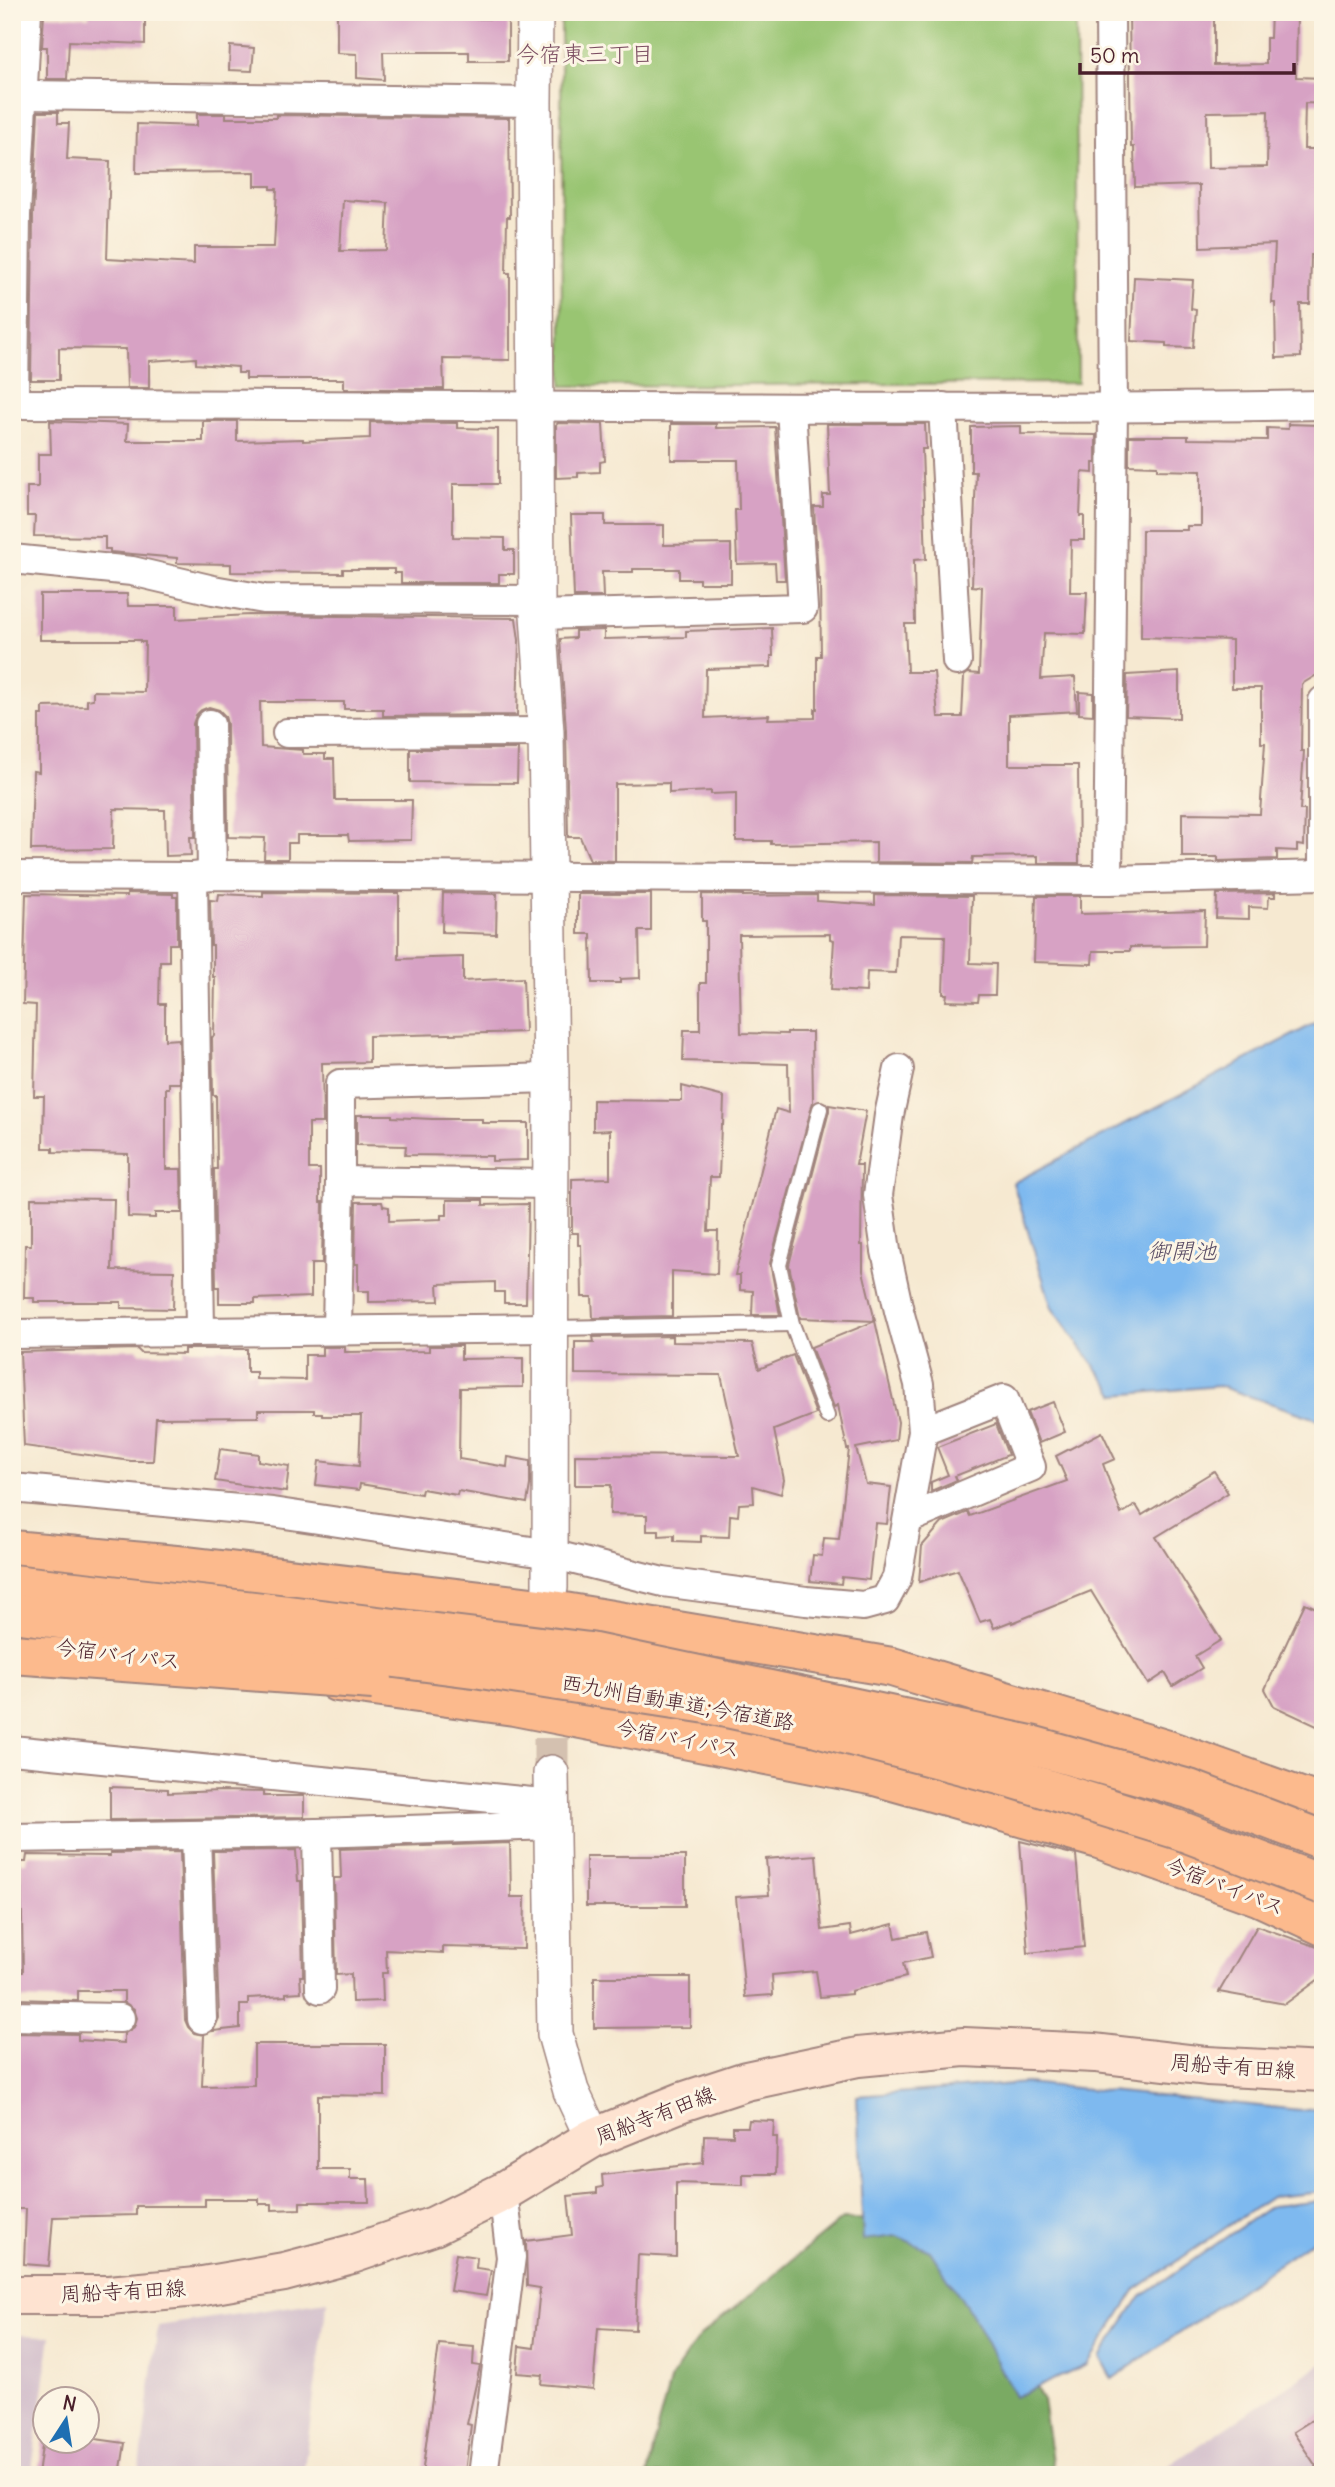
<svg xmlns="http://www.w3.org/2000/svg" width="1335" height="2487" font-family="Delius,'Klee One',sans-serif">
	<rect width="100%" height="100%" fill="#fcf5e5"/>
	<filter id="ink" filterUnits="userSpaceOnUse"><feTurbulence type="fractalNoise" baseFrequency=".0143" numOctaves="2"/><feDisplacementMap in="SourceGraphic" scale="14" xChannelSelector="R" yChannelSelector="G"/><feConvolveMatrix kernelMatrix="1 2 1 2 8 2 1 2 1" color-interpolation-filters="sRGB"/></filter>
	<filter id="wash" filterUnits="userSpaceOnUse"><feTurbulence type="fractalNoise" baseFrequency=".00686" numOctaves="4" result="noise"/><feDisplacementMap in="SourceGraphic" scale="28" xChannelSelector="R" yChannelSelector="G"/><feGaussianBlur stdDeviation="1.57" result="paint"/><feColorMatrix in="noise" values="0 0 0 0 0 0 0 0 0 0 0 0 0 0 0 0 0 1.4 0 .05"/><feComposite in="paint" operator="in"/></filter>
	<g filter="url(#wash)">
		<rect width="100%" height="100%" fill="#f6e9d1"/>
		<!-- industrial -->
		<g fill="#d1bdcb">
			<polygon points="327,2301 303,2475 139,2475 158,2326"/>
			<polygon points="12,2335 51,2336 31,2475 12,2475"/>
			<polygon points="1323,2363 1323,2475 1154,2475"/>
		</g>
		<!-- green -->
		<polygon fill="#99c572" stroke="#72724e" stroke-width="2" points="561,12 1076,12 1078,383 562,386"/>
		<!-- forest -->
		<polygon fill="#7aaa64" stroke="#626448" stroke-width="2" points="842,2219 898,2220 993,2312 1043,2400 1054,2475 648,2475 658,2425 671,2378 699,2337"/>
		<!-- water -->
		<g fill="#7eb9ef" stroke="#646c8d" stroke-width="2">
			<polygon points="1323,1019 1323,1421 1219,1386 1116,1395 1052,1308 1013,1183"/>
			<polygon points="1026,2083 1300,2110 1323,2107 1323,2192 1271,2197 1136,2289 1087,2365 1015,2397 974,2318 930,2251 897,2236 863,2240 857,2096"/>
			<polygon points="1323,2201 1323,2233 1112,2379 1100,2357 1140,2297 1271,2206"/>
		</g>
		<g id="blocks">
			<!-- building -->
			<g fill="#d7a2c4" fill-rule="evenodd">
				<polygon points="89,12 145,12 145,44 69,41 67,79 47,79 47,47 42,47 44,15 89,17"/>
				<polygon points="337,12 427,12 427,18 508,19 508,61 469,61 469,52 383,52 384,80 357,78 357,54 337,53"/>
				<path d="M 1129,12 L 1214,12 L 1214,65 L 1266,64 L 1266,38 L 1270,38 L 1271,12 L 1297,12 L 1296,77 L 1323,78 L 1323,104 L 1305,103 L 1304,149 L 1318,149 L 1318,156 L 1323,156 L 1323,255 L 1311,255 L 1310,304 L 1300,304 L 1301,357 L 1276,358 L 1275,303 L 1272,303 L 1275,244 L 1200,247 L 1199,185 L 1135,187 L 1134,147 L 1131,147 ZM 1268,111 L 1267,167 L 1208,168 L 1207,112 Z"/>
				<polygon points="230,46 254,48 252,71 229,70"/>
				<path d="M 38,112 L 58,112 L 58,123 L 69,123 L 67,159 L 110,161 L 107,259 L 194,264 L 194,247 L 274,247 L 277,189 L 271,189 L 271,186 L 255,186 L 255,172 L 136,173 L 137,124 L 197,126 L 197,114 L 226,114 L 226,118 L 276,118 L 276,115 L 509,118 L 510,217 L 507,217 L 506,273 L 510,273 L 510,360 L 443,359 L 444,389 L 344,389 L 344,379 L 246,379 L 246,373 L 238,373 L 238,367 L 196,364 L 196,358 L 149,361 L 149,388 L 127,388 L 126,349 L 59,348 L 59,380 L 31,380 L 33,216 ZM 343,200 L 388,203 L 386,250 L 340,251 Z"/>
				<polygon points="1134,277 1193,280 1191,309 1196,310 1193,348 1166,347 1166,343 1131,341"/>
				<polygon points="50,421 128,424 127,441 203,441 203,421 237,421 237,441 303,439 303,441 370,438 370,422 457,423 457,428 498,429 498,484 453,484 453,537 505,538 505,550 514,550 514,574 499,574 499,583 401,583 401,573 394,573 394,569 343,569 343,573 231,572 231,564 177,563 177,558 110,552 110,549 105,549 105,537 34,536 35,516 27,516 27,487 38,487 38,454 51,454"/>
				<polygon points="558,423 603,424 605,461 600,462 600,472 578,473 578,477 556,478 556,425"/>
				<polygon points="671,424 716,424 716,428 775,427 785,580 776,580 775,563 737,564 735,510 739,510 738,460 671,460"/>
				<polygon points="827,424 925,424 926,449 922,449 926,559 914,560 915,624 905,624 907,672 934,672 938,717 962,717 964,676 968,673 979,674 982,587 972,586 976,472 971,472 971,427 1021,426 1021,434 1096,435 1096,463 1093,463 1093,473 1082,472 1080,516 1084,516 1084,540 1071,540 1070,592 1087,592 1085,634 1044,633 1041,679 1075,677 1077,711 1009,715 1009,765 1078,765 1079,863 1038,863 1038,856 973,857 972,863 876,862 876,842 771,844 771,841 736,841 736,793 711,794 711,791 669,793 669,783 615,784 615,861 590,860 580,837 568,837 566,731 560,639 575,638 575,631 604,630 604,639 686,637 686,631 772,628 773,656 771,656 771,667 706,669 705,718 769,715 768,719 815,718 815,709 817,709 817,656 821,656 820,579 818,579 814,507 823,507 823,495 830,495"/>
				<polygon points="1288,424 1320,425 1317,499 1323,499 1323,671 1302,684 1301,751 1304,751 1300,810 1305,810 1304,846 1297,845 1297,851 1277,850 1277,859 1218,861 1218,857 1182,857 1182,813 1260,814 1265,743 1261,743 1261,688 1232,688 1232,640 1141,637 1142,530 1187,530 1187,526 1201,526 1201,471 1157,470 1157,466 1129,465 1129,436 1188,436 1188,439 1267,440 1267,428 1288,429"/>
				<polygon points="571,515 605,515 605,525 664,525 664,545 731,544 731,583 699,583 699,579 679,579 679,569 633,569 633,572 602,572 603,597 574,597"/>
				<polygon points="40,594 127,594 128,606 177,606 177,619 249,615 516,618 519,640 517,715 383,716 383,709 344,709 344,702 260,702 261,747 303,750 303,754 325,754 325,759 334,759 335,800 412,800 411,840 349,841 348,835 297,835 297,843 288,843 288,859 264,859 265,838 228,837 227,724 225,716 219,710 209,707 201,710 196,715 193,724 195,837 190,837 191,855 166,856 165,810 114,809 113,849 31,850 33,771 39,772 39,715 43,715 43,707 87,706 87,700 93,699 93,691 144,692 145,642 140,642 140,640 40,640"/>
				<polygon points="1179,672 1179,718 1126,716 1127,675"/>
				<polygon points="1079,692 1093,693 1093,715 1079,714"/>
				<polygon points="410,749 518,749 517,783 410,782"/>
				<polygon points="263,892 399,893 399,959 463,957 463,981 523,978 525,1032 369,1036 369,1062 322,1063 323,1123 309,1123 309,1169 320,1169 320,1202 323,1202 322,1264 311,1264 311,1297 255,1299 255,1303 219,1303 219,1287 216,1287 214,1169 217,1169 216,1095 213,1095 212,1037 214,1036 215,977 213,977 213,945 211,945 210,900 218,901 219,894 263,896"/>
				<polygon points="127,893 173,894 173,897 177,897 177,944 169,944 169,961 160,961 159,1004 165,1004 165,1040 179,1039 180,1083 169,1083 169,1088 166,1088 166,1169 181,1169 182,1213 155,1213 155,1218 128,1217 128,1154 53,1152 53,1148 43,1148 44,1096 34,1096 36,1005 23,1004 26,894 127,896"/>
				<polygon points="443,893 497,894 496,934 442,932"/>
				<polygon points="1275,893 1275,897 1269,897 1268,908 1249,907 1249,919 1216,918 1217,894"/>
				<polygon points="578,894 651,894 651,931 639,931 640,978 620,979 620,983 592,983 591,934 578,934"/>
				<polygon points="702,894 743,895 743,896 817,895 817,901 875,905 875,895 972,896 970,963 996,964 995,995 979,995 978,1002 946,1001 947,994 943,994 945,936 898,935 896,973 867,972 866,992 831,990 834,940 830,939 830,934 739,935 741,1033 787,1034 787,1032 812,1032 813,1102 770,1263 780,1315 752,1315 753,1291 740,1290 740,1275 735,1275 776,1109 789,1113 788,1064 683,1061 684,1030 700,1030 700,983 706,983 706,921 702,921"/>
				<polygon points="1036,896 1080,896 1080,914 1205,911 1204,946 1130,947 1130,951 1093,951 1092,964 1034,962"/>
				<polygon points="682,1086 724,1097 723,1125 721,1125 719,1177 710,1177 708,1231 718,1231 717,1274 672,1271 672,1316 593,1318 592,1297 582,1297 581,1245 578,1245 578,1233 572,1233 572,1179 610,1178 610,1130 593,1131 593,1100 682,1101"/>
				<polygon points="829,1105 866,1111 856,1165 862,1165 861,1245 863,1245 863,1271 875,1321 800,1318 789,1265 829,1111"/>
				<polygon points="357,1115 392,1115 392,1117 432,1119 482,1119 482,1123 528,1123 528,1160 492,1161 492,1156 405,1155 406,1146 357,1145"/>
				<polygon points="31,1198 114,1199 112,1270 174,1271 173,1309 121,1308 121,1302 34,1302 34,1298 24,1298 25,1245 31,1245"/>
				<polygon points="447,1200 483,1200 483,1205 528,1204 526,1303 504,1303 504,1292 495,1292 495,1282 438,1284 439,1301 369,1302 369,1291 358,1291 358,1264 355,1264 356,1202 382,1202 383,1206 389,1207 389,1221 441,1219 441,1215 447,1215"/>
				<polygon points="875,1321 898,1422 896,1440 856,1448 866,1484 891,1487 887,1524 875,1523 869,1580 842,1577 841,1584 810,1581 813,1555 822,1556 824,1538 839,1539 849,1449 847,1449 838,1405 834,1407 811,1347"/>
				<polygon points="672,1336 672,1342 752,1343 759,1369 793,1355 816,1414 774,1430 784,1480 781,1494 753,1486 754,1503 739,1504 738,1516 730,1515 729,1537 701,1536 701,1542 674,1541 674,1535 659,1536 659,1531 647,1531 647,1515 610,1514 611,1485 575,1485 575,1455 739,1456 721,1375 575,1374 575,1342 594,1342 593,1337"/>
				<polygon points="429,1346 461,1346 461,1359 523,1358 523,1387 460,1388 459,1459 507,1467 508,1457 530,1461 530,1485 527,1503 458,1491 457,1495 422,1489 421,1494 360,1484 359,1490 316,1485 319,1461 359,1466 361,1416 322,1416 322,1413 314,1413 314,1410 258,1410 258,1417 156,1418 153,1461 131,1461 24,1446 20,1352 137,1349 141,1353 184,1354 184,1349 247,1349 247,1372 256,1372 256,1379 305,1380 305,1355 322,1355 322,1347 345,1347 345,1352 429,1351"/>
				<polygon points="1053,1402 1065,1432 1039,1443 1027,1412"/>
				<polygon points="996,1424 1008,1455 955,1476 957,1480 931,1491 931,1482 948,1475 937,1447"/>
				<polygon points="1102,1432 1115,1459 1103,1464 1121,1514 1136,1505 1142,1515 1214,1471 1228,1493 1156,1537 1221,1640 1195,1656 1202,1668 1173,1686 1165,1673 1148,1684 1091,1591 1012,1623 1012,1621 994,1628 990,1619 980,1622 958,1570 919,1582 922,1546 942,1523 968,1512 970,1516 1067,1481 1056,1456"/>
				<polygon points="220,1449 258,1454 258,1461 289,1466 286,1492 215,1481"/>
				<polygon points="1305,1603 1323,1611 1323,1729 1274,1706 1265,1689"/>
				<polygon points="110,1787 168,1789 168,1793 221,1791 264,1792 264,1796 304,1796 304,1817 110,1820"/>
				<polygon points="1020,1841 1076,1855 1084,1947 1028,1953"/>
				<polygon points="510,1843 511,1897 525,1897 524,1949 443,1947 443,1953 386,1950 387,1973 382,1973 383,2001 352,2002 351,1974 336,1975 334,1878 341,1878 340,1849"/>
				<polygon points="296,1850 298,1881 301,1881 303,1976 300,1976 301,1992 286,1993 286,1996 248,1998 248,2005 240,2005 240,2028 213,2031 219,2018 213,1851"/>
				<polygon points="180,1852 185,2020 188,2027 194,2033 204,2035 202,2086 254,2085 254,2044 385,2044 385,2096 318,2095 318,2169 350,2169 350,2179 368,2179 369,2202 300,2202 300,2209 272,2210 272,2204 259,2204 259,2199 205,2199 205,2206 136,2206 136,2215 53,2217 49,2266 24,2264 26,2209 12,2209 12,2073 15,2033 78,2034 78,2040 124,2043 124,2034 134,2027 137,2018 134,2009 124,2002 124,1991 78,1991 78,2001 17,1999 17,1997 14,1997 13,1972 23,1972 21,1862 26,1862 27,1855 110,1856 110,1853"/>
				<polygon points="816,1855 822,1930 850,1926 851,1935 893,1924 896,1938 926,1932 931,1957 903,1963 906,1977 851,1991 851,1994 820,1997 816,1971 772,1975 773,1995 745,1997 736,1897 769,1895 766,1859"/>
				<rect x="586" y="1856" width="99" height="50"/>
				<polygon points="1257,1926 1323,1949 1323,1976 1285,2004 1219,1992"/>
				<polygon points="594,1977 690,1977 690,2027 594,2028"/>
				<polygon points="749,2120 774,2121 773,2137 777,2137 776,2174 743,2174 743,2185 676,2183 676,2257 638,2255 635,2330 598,2328 593,2389 541,2384 542,2375 517,2373 519,2346 534,2348 540,2288 527,2286 526,2241 572,2235 568,2196 597,2193 597,2188 603,2187 602,2175 703,2163 704,2135 733,2136 733,2127 748,2127"/>
				<polygon points="456,2254 477,2257 476,2268 491,2270 486,2296 450,2291"/>
				<polygon points="439,2344 474,2347 473,2365 480,2366 467,2424 471,2425 465,2472 455,2471 454,2475 422,2475"/>
				<polygon points="1323,2413 1323,2475 1322,2475 1293,2432"/>
				<polygon points="44,2432 46,2432 46,2441 88,2441 88,2438 125,2443 120,2475 38,2475"/>
			</g>
		</g>
	</g>
	<g filter="url(#ink)">
		<use href="#blocks" fill-opacity="0" stroke="#a0847e" stroke-width="2"/>
		<g fill="none" stroke-linecap="round" stroke-linejoin="round">
			<!-- tertiary-tunnel -->
			<polyline stroke="#d4c1b0" stroke-width="35" stroke-dasharray="35 18" stroke-linecap="butt" points="551,1685 551,1773"/>
			<defs>
				<g id="service">
					<polyline points="820,1109 779,1265 792,1324 827,1416"/>
					<polyline points="552,1328 792,1324"/>
				</g>
				<g id="minor">
					<polyline points="24,95 534,102"/>
					<path d="M 12,404 C 449,404 886,412 1323,405"/>
					<polyline points="14,404 16,215 27,12"/>
					<polyline points="943,407 957,661"/>
					<polyline points="12,559 132,571 213,590 264,599 537,600"/>
					<polyline points="539,615 803,608 791,408"/>
					<polyline points="210,724 212,875"/>
					<polyline points="287,733 546,732"/>
					<polyline points="1323,875 1323,701"/>
					<polyline points="12,876 193,877 212,875 1108,880 1323,875"/>
					<polyline points="193,877 200,1330"/>
					<polyline points="1108,880 1113,408 1110,12"/>
					<polyline points="340,1181 340,1084 551,1078"/>
					<polyline points="337,1329 340,1181 551,1184"/>
					<polyline points="12,1334 552,1328"/>
					<polyline points="12,1488 272,1512 551,1554 663,1582 806,1601 863,1606 885,1600 897,1578 923,1431 919,1384 899,1311 886,1251 878,1195 889,1115 899,1069"/>
					<polyline points="908,1519 1031,1467 1004,1399 923,1431"/>
					<polyline points="12,1750 552,1804"/>
					<polyline points="317,1833 320,1989"/>
					<polyline points="196,1835 202,2019"/>
					<polyline points="12,1838 317,1833 553,1825"/>
					<polyline points="12,2016 120,2018"/>
					<polyline points="483,2475 511,2257 503,2192"/>
				</g>
				<g id="tertiary">
					<polyline points="535,12 534,102 537,600 546,732 551,1078 550,1588"/>
					<polyline points="551,1773 555,2034 571,2091 593,2138"/>
				</g>
				<polyline id="secondary" points="12,2295 109,2295 197,2287 284,2272 352,2254 434,2226 503,2192 593,2138 682,2102 746,2081 858,2057 964,2047 1095,2053 1207,2066 1323,2072"/>
				<g id="trunk">
					<polyline points="12,1550 187,1566 540,1608 892,1667 1168,1750 1323,1805"/>
					<polyline points="337,1682 514,1706 875,1776 1099,1839 1258,1896 1323,1926"/>
				</g>
			</defs>
			<!-- service casing -->
			<use href="#service" stroke="#a0847e" stroke-width="18"/>
			<!-- minor casing -->
			<use href="#minor" stroke="#a0847e" stroke-width="32"/>
			<!-- tertiary casing -->
			<use href="#tertiary" stroke="#a0847e" stroke-width="38"/>
			<!-- secondary casing -->
			<use href="#secondary" stroke="#a0847e" stroke-width="42"/>
			<!-- trunk casing -->
			<use href="#trunk" stroke="#a0847e" stroke-width="42"/>
			<!-- service -->
			<use href="#service" stroke="#fff" stroke-width="14"/>
			<!-- minor -->
			<use href="#minor" stroke="#fff" stroke-width="28"/>
			<!-- tertiary -->
			<use href="#tertiary" stroke="#fff" stroke-width="35"/>
			<!-- secondary -->
			<use href="#secondary" stroke="#fee3d1" stroke-width="38"/>
			<!-- trunk -->
			<use href="#trunk" stroke="#fcba8d" stroke-width="38"/>
			<defs>
				<g id="motorway-bridge">
					<polyline points="12,1584 254,1611 590,1652 1031,1745 1189,1789 1323,1840"/>
					<polyline points="12,1613 168,1633 340,1651 481,1669 707,1704 817,1727 1015,1779 1179,1830 1323,1885"/>
					<polyline points="12,1654 373,1680"/>
				</g>
			</defs>
			<!-- motorway-bridge casing -->
			<use href="#motorway-bridge" stroke="#a0847e" stroke-width="42" stroke-linecap="butt"/>
			<!-- motorway-bridge -->
			<use href="#motorway-bridge" stroke="#fcba8d" stroke-width="38"/>
		</g>
	</g>
	<g text-anchor="middle" dominant-baseline="central" stroke-width="6" stroke-linejoin="round" paint-order="stroke">
		<!-- street labels -->
		<g font-size="21" fill="#4a1f2b" stroke="#fcf5e5">
			<text transform="translate(118 1654) rotate(7)">今宿バイパス</text>
			<text transform="translate(678 1702) rotate(10)">西九州自動車道;今宿道路</text>
			<text transform="translate(678 1738) rotate(11)">今宿バイパス</text>
			<text transform="translate(1225 1886) rotate(21)">今宿バイパス</text>
			<text transform="translate(1233 2066) rotate(4)">周船寺有田線</text>
			<text transform="translate(655 2115) rotate(-21)">周船寺有田線</text>
			<text transform="translate(123 2291) rotate(-3)">周船寺有田線</text>
		</g>
		<!-- neighbourhood labels -->
		<g font-size="23" fill="#7b4d61" stroke="#fcf5e5">
			<text x="585" y="53">今宿東三丁目</text>
		</g>
		<!-- water labels -->
		<g font-size="23" font-style="italic" fill="#5a4d66" stroke="#fcf5e5">
			<text x="1182" y="1250">御開池</text>
		</g>
	</g>
	<!-- margin -->
	<rect width="1335" height="2487" fill="none" stroke="#fcf5e5" stroke-width="42"/>
	<!-- north arrow -->
	<g transform="translate(66 2420) rotate(12)"><circle r="33" fill="#fcf5e5" stroke="#b59f9b" stroke-width="2"/>
	<path d="M0-5L12 26L0 18L-12 26Z" fill="#1f6fb2"/>
	<text y="-10" font-size="19" font-weight="bold" text-anchor="middle" fill="#4a1f2b">N</text>
	</g>
	<!-- scale -->
	<path d="M1080 63v10h214v-10" fill="none" stroke="#4a1f2b" stroke-width="3.5"/>
	<text x="1090" y="63" font-size="21" fill="#4a1f2b" stroke="#fcf5e5" stroke-width="5" paint-order="stroke">50 m</text>
</svg>
